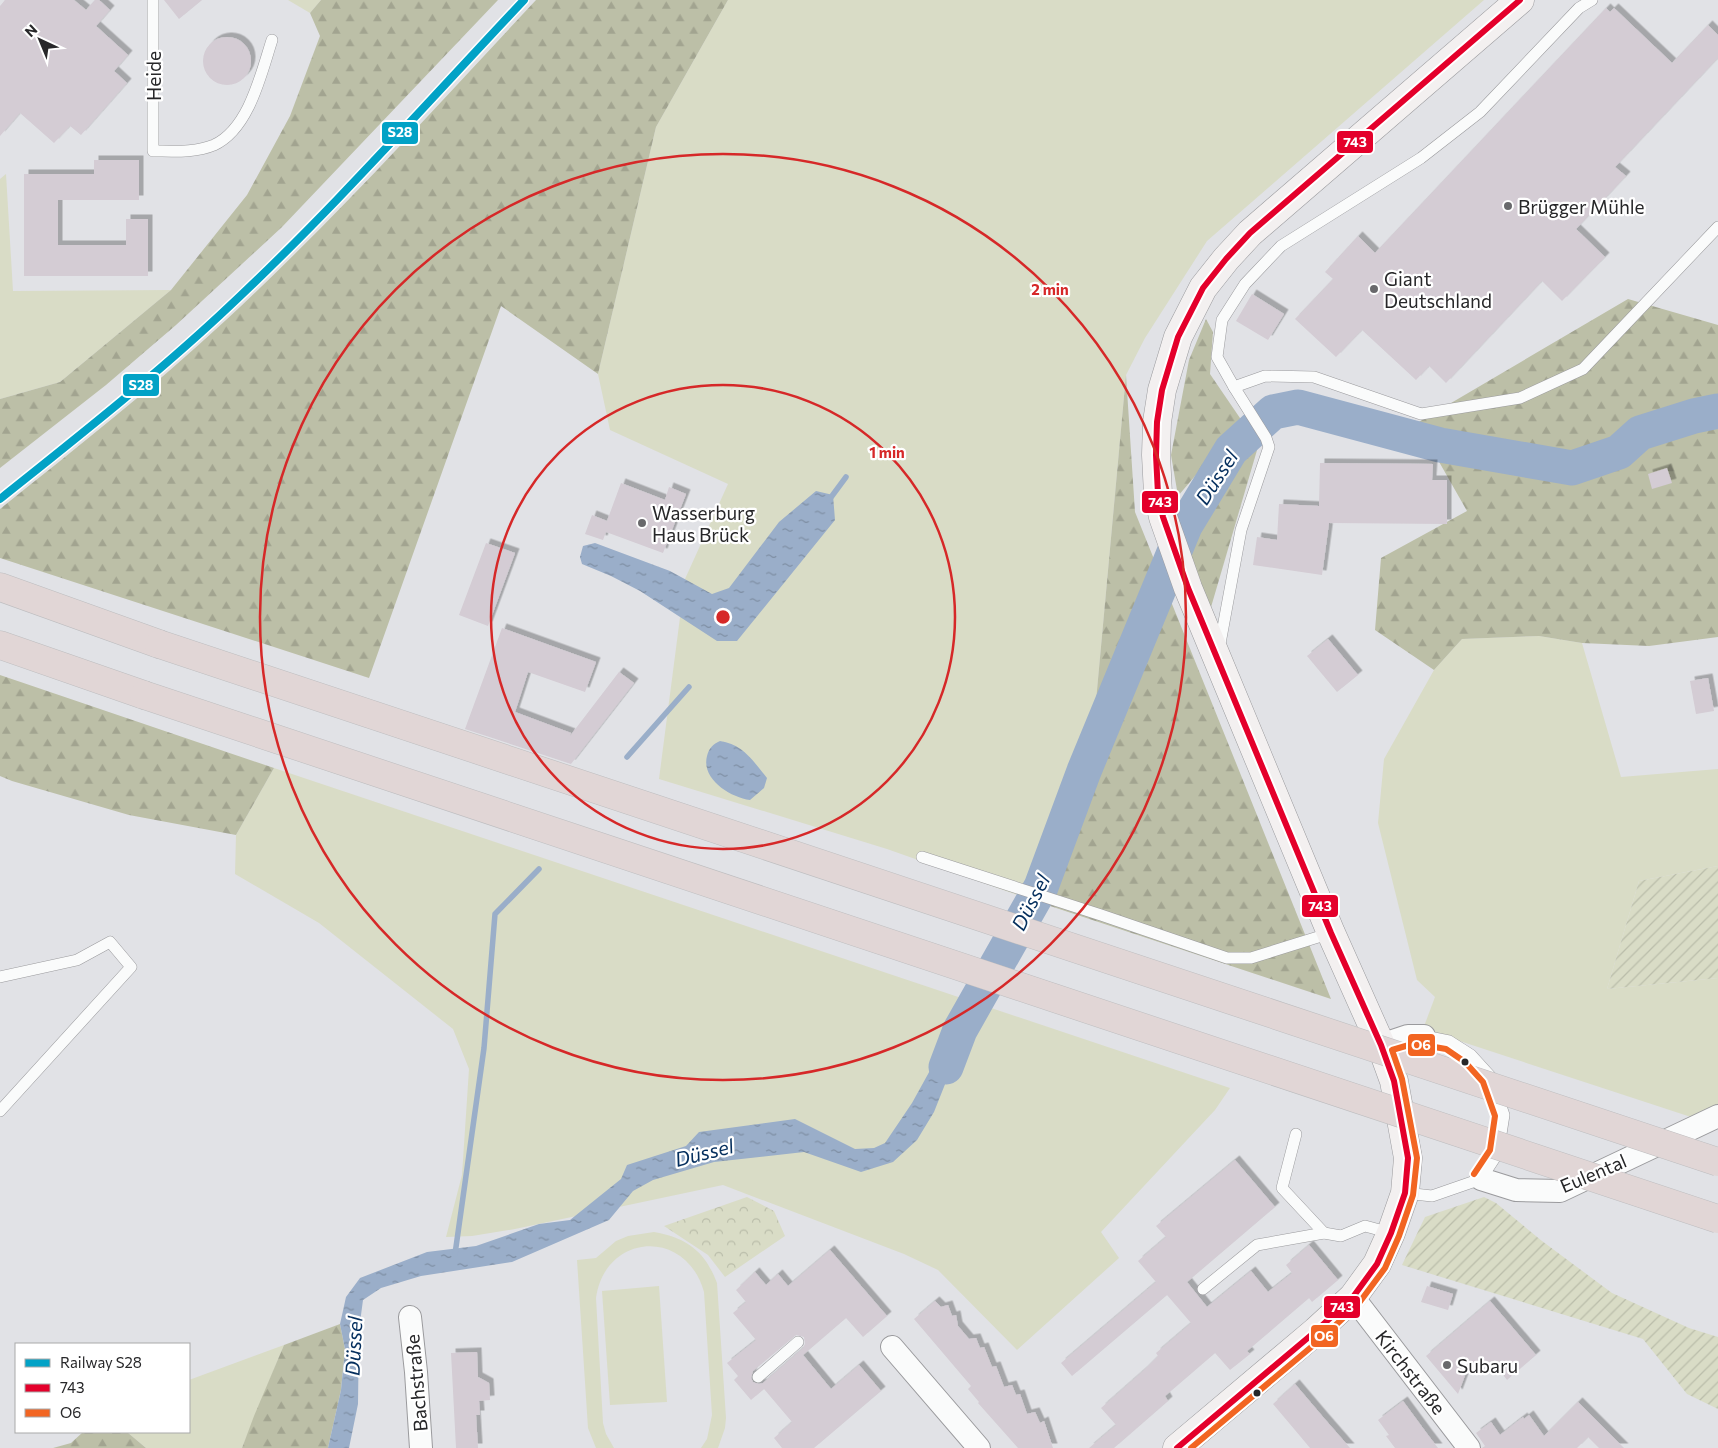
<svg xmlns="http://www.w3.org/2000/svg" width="1718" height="1448" font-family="Commissioner,sans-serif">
	<defs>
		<pattern id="forest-firs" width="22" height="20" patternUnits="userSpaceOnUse" patternTransform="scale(1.25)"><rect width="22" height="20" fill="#bcbfa7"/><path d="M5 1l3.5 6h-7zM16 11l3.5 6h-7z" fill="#a2a490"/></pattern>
		<pattern id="park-crowns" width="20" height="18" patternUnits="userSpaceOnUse" patternTransform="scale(1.25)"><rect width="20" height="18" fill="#d9dcc6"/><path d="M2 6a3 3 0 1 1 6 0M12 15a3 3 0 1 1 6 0" fill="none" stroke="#babdaa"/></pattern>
		<pattern id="garden-furrows" width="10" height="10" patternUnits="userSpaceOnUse" patternTransform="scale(1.25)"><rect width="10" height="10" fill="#d9dcc6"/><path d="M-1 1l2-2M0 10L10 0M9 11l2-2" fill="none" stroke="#babdaa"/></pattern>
		<pattern id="water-ripples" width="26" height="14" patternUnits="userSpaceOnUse" patternTransform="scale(1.25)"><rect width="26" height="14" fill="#9aaec9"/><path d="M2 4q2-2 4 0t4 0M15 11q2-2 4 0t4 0" fill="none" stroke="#7e8ea3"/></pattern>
		<filter id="shadow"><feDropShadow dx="4.5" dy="-4.5" stdDeviation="0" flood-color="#0004"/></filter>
	</defs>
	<rect width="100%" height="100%" fill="#e1e2e6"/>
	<!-- grass -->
	<g fill="#d9dcc6">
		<polygon points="288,0 321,0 310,13"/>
		<polygon points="728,0 1484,0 1207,241 1145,338 1126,375 1096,701 1026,898 887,849 659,779 685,579 728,484 610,430 598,374 656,127"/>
		<polygon points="6,174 13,291 171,290 60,382 0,399 0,179"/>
		<polygon points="1539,636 1582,643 1621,777 1718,769 1718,866 1639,881 1607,989 1718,978 1718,1107 1694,1118 1423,1029 1435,997 1417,980 1378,823 1384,759 1434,670 1462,639"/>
		<polygon points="274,768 1230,1088 1215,1110 1101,1232 1119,1258 1017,1350 938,1270 904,1254 723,1185 515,1229 472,1236 446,1237 462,1175 469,1069 453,1029 319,923 235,874 236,835"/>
		<path d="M 654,1232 C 687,1238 705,1251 717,1283 L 726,1418 L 725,1428 L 718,1448 L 701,1448 L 707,1439 L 712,1415 L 704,1292 C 686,1227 605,1233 596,1298 L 603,1423 L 606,1434 L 614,1448 L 596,1448 L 588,1428 L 577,1260 L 596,1258 L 616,1241 L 628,1236 Z"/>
		<polygon points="659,1286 667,1402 610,1405 602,1291"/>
		<polygon points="284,1345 242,1448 146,1448 127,1432 189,1432 189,1380"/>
	</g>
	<!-- forest -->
	<g fill="url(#forest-firs)">
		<polygon points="321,0 498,0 282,227 176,325 106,385 0,468 0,399 60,382 171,290 247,195 290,116 320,36 310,13"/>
		<path d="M 536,0 L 728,0 L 656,127 L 598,374 L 501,306 L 369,678 L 0,558 L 0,509 C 76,448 154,387 226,320 C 335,219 435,108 536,0 Z"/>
		<polygon points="1628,299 1718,325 1718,637 1649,646 1582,643 1539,636 1462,639 1434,670 1375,630 1381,558 1467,511 1417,423"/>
		<polygon points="1206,319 1213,332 1210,374 1242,421 1178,496 1171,455 1189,360"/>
		<polygon points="1126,375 1135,512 1331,999 1026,898 1096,701"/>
		<polygon points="1260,440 1209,614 1186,546 1247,448"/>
		<polygon points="0,675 274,768 236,835 129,815 12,781 0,776"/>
		<polygon points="340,1324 345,1349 341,1390 328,1448 242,1448 254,1416 284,1345"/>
		<polygon points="83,1432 127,1432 146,1448 53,1448 71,1443"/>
	</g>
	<!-- park -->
	<polygon fill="url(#park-crowns)" points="747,1197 774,1211 785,1236 725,1277 708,1255 664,1226"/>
	<!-- garden -->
	<g fill="url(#garden-furrows)">
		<polygon points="1718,866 1718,978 1607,989 1639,881"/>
		<polygon points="1484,1197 1496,1203 1542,1241 1612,1293 1689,1328 1718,1337 1718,1409 1687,1394 1643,1339 1402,1265 1425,1217"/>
	</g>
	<!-- water -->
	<g fill="url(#water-ripples)">
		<polygon points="816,491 833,495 835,520 737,641 717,641 640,591 611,576 582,564 580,557 583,546 595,543 670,571 712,594 729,588 779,522"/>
		<path d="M 720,741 C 743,744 753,761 767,778 L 764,788 L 750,800 C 730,797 701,779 707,756 C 709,748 713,744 720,741 Z"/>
		<polygon points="944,1022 969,1024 934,1112 917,1140 893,1162 861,1172 804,1152 714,1162 653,1180 633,1191 609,1220 512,1262 421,1276 381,1288 363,1300 359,1330 358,1404 349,1448 328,1448 341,1390 345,1349 340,1324 346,1297 360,1278 427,1252 476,1246 539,1224 570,1220 621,1179 627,1165 686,1146 699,1132 795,1119 855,1149 874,1148 885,1143 912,1103 933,1065"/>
	</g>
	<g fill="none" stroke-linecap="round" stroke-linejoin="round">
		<!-- stream -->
		<g stroke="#9aaec9" stroke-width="5.5">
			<polyline points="829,500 846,477"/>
			<polyline points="627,757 689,687"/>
			<polyline points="455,1254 484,1048 495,914 539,869"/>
		</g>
		<!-- river -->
		<polyline stroke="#9aaec9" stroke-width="35" points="946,1067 960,1030 1041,887 1084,771 1185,526 1231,450 1273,412 1298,407 1440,445 1572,468 1619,452 1640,433 1694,416 1718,411"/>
	</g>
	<!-- building -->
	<g fill="#d4ccd4" fill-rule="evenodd" filter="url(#shadow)">
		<polygon points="5,0 74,0 86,10 95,0 99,0 110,10 96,26 128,55 114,71 127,83 81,135 70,126 54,143 20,113 0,136 0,6"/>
		<polygon points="164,0 202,0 179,19"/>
		<polygon points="1606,8 1610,12 1614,8 1672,63 1708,25 1718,35 1718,58 1615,167 1626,176 1576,229 1605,257 1562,301 1542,281 1446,383 1429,366 1416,380 1362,330 1336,357 1295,319 1333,279 1325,272 1358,236 1375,253"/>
		<circle cx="227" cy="61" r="24"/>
		<polygon points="94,160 139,160 139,200 58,200 58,245 126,245 126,219 148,219 148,276 24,276 24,174 94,174"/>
		<polygon points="1252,294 1284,314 1268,340 1236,321"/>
		<polygon points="1320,463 1433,464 1432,480 1447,480 1447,524 1329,523 1322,575 1253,565 1257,537 1277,540 1279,504 1319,506"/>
		<polygon points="1667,468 1672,483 1652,489 1648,474"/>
		<polygon points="621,483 665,500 669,487 686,494 663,553 606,532 603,540 585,534 592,515 607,521"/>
		<polygon points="486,543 515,553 488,626 459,615"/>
		<polygon points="502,628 596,662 585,692 528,672 515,712 571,733 570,736 619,672 634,683 571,764 465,729"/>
		<polygon points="1328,639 1358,675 1337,692 1307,656"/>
		<polygon points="1708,678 1714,711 1696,714 1690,681"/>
		<polygon points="1235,1160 1275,1207 1187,1282 1207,1307 1251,1271 1268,1292 1292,1273 1286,1265 1309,1245 1338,1280 1312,1302 1309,1298 1247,1351 1250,1354 1230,1370 1215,1353 1165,1396 1168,1401 1114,1448 1089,1448 1116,1425 1101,1408 1143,1371 1158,1356 1156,1353 1191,1323 1167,1295 1072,1376 1061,1363 1156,1282 1138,1261 1166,1237 1156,1226"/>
		<path d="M 830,1250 L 887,1316 L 863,1337 L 846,1318 L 803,1355 L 831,1389 L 859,1365 L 881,1391 L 814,1448 L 782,1448 L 774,1438 L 792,1422 L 764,1389 L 751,1400 L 734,1380 L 738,1376 L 727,1363 L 756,1340 L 733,1313 L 746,1302 L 736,1290 L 755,1272 L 766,1285 L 778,1274 L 788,1286 ZM 796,1335 L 804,1337 L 805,1344 L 803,1348 L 763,1383 L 759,1384 L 753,1382 L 751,1378 L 753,1371 Z"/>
		<polygon points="1427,1286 1453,1294 1448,1310 1421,1302"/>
		<polygon points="935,1301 941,1307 948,1305 952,1316 956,1315 958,1326 969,1339 976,1338 980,1348 984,1347 992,1367 996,1366 1004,1387 1012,1385 1016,1395 1020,1394 1027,1414 1035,1412 1040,1423 1044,1421 1053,1448 1018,1448 978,1403 979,1402 968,1389 971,1386 914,1319"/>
		<polygon points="1490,1301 1536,1355 1507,1380 1498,1368 1470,1362 1458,1394 1426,1356"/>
		<polygon points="477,1352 478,1377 489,1383 490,1400 479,1401 480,1415 476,1415 478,1448 456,1448 451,1353"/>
		<polygon points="1295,1384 1323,1417 1350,1448 1310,1448 1300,1436 1273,1404"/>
		<polygon points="1403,1401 1428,1435 1438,1448 1395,1448 1386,1436 1389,1435 1378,1420"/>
		<polygon points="1578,1402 1624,1448 1599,1448 1588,1437 1577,1448 1482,1448 1485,1446 1476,1433 1491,1422 1500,1435 1523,1417 1524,1419 1529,1415 1544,1436"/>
	</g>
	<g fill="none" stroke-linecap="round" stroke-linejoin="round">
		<defs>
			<g id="service">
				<path d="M 153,0 L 153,151 C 172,151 195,153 214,145 C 249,129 261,74 272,40"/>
				<polyline points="1592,0 1579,8 1480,112 1421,158 1281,246 1245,284 1222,320 1217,357 1234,387 1265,376 1314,377 1421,414 1520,398 1583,369 1718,227"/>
				<polyline points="1219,649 1241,530 1269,447 1266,438 1234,387"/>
				<polyline points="922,857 1101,915 1227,958 1251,958 1331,933"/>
				<polyline points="0,977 77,960 110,942 131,967 0,1111"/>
				<polyline points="1296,1134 1282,1188 1324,1233"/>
				<polyline points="1405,1193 1432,1196 1481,1179 1498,1153 1504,1115 1491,1077 1471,1055 1449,1041 1424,1036"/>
				<polyline points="1203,1289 1257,1245 1324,1233 1341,1236 1365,1226 1391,1233"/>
				<polyline points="758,1377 798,1342"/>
			</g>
			<g id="minor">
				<polyline points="1381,1045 1408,1036 1424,1036"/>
				<polyline points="1481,1179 1516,1190 1560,1191 1718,1116"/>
				<polyline points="1353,1297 1469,1448"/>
				<polyline points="410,1317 416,1372 421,1448"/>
				<polyline points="892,1347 979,1448"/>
			</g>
			<polyline id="secondary" points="1177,1448 1316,1331 1353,1297 1377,1264 1391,1233 1405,1193 1408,1158 1394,1081 1381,1045 1331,933 1188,588 1163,517 1158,494 1156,455 1157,422 1162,390 1178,337 1203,288 1226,259 1250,233 1520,0"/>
			<g id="motorway">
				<polyline points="0,587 159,644"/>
				<polyline points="0,645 144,695"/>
			</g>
		</defs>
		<!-- service casing -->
		<use href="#service" stroke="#9a9a9d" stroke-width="12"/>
		<!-- minor casing -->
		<use href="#minor" stroke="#9a9a9d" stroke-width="24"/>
		<!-- secondary casing -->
		<use href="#secondary" stroke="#9a9a9d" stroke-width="29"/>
		<!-- motorway casing -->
		<use href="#motorway" stroke="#bdbdbf" stroke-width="29"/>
		<!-- service -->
		<use href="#service" stroke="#fafbfb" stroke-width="11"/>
		<!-- minor -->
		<use href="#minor" stroke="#fafbfb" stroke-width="22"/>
		<!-- secondary -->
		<use href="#secondary" stroke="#f3f0f0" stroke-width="28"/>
		<!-- motorway -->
		<use href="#motorway" stroke="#e1d6d6" stroke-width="28"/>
		<defs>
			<g id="motorway-bridge">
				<polyline points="159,644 1718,1162"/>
				<polyline points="144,695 1718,1219"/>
			</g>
		</defs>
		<!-- motorway-bridge casing -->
		<use href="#motorway-bridge" stroke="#bdbdbf" stroke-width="29" stroke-linecap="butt"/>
		<!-- motorway-bridge -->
		<use href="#motorway-bridge" stroke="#e1d6d6" stroke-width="28"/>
		<defs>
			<polyline id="bus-1" points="1177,1448 1316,1331 1353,1297 1377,1264 1391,1233 1405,1193 1408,1158 1394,1081 1381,1045 1331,933 1188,588 1163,517 1158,494 1156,455 1157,422 1162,390 1178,337 1203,288 1226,259 1250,233 1520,0"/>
			<polyline id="bus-2" points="1191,1448 1322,1338 1359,1303 1385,1268 1399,1236 1413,1195 1417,1158 1402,1079 1392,1050 1409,1045 1423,1045 1446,1049 1465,1062 1483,1082 1495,1116 1490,1150 1474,1174"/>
		</defs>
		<!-- bus-1 casing -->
		<use href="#bus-1" stroke="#fff" stroke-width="10"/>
		<!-- bus-2 casing -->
		<use href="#bus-2" stroke="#fff" stroke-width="10"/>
		<!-- bus-1 -->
		<use href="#bus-1" stroke="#e4002b" stroke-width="6"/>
		<!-- bus-2 -->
		<use href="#bus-2" stroke="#f26522" stroke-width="6"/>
		<defs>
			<path id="rail-1" d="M 0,499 C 75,439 150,380 220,315 C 327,216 424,106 524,0"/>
		</defs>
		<!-- rail-1 casing -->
		<use href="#rail-1" stroke="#fff" stroke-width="11"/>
		<!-- rail-1 -->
		<use href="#rail-1" stroke="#02a2c6" stroke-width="8"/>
	</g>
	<!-- distance rings -->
	<g fill="none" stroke="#d62828" stroke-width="2.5">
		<circle cx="723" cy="617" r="232"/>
		<circle cx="723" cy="617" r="463"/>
	</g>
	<!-- markers -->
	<g fill="#68686b" stroke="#fff" stroke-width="2">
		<circle cx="1508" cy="206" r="5"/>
		<circle cx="1374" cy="289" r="5"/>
		<circle cx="642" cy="523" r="5"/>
		<circle cx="1447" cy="1365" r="5"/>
	</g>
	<g fill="#272729" stroke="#fff" stroke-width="2">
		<circle cx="1465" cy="1062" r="4.5"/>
		<circle cx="1257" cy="1393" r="4.5"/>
	</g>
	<g text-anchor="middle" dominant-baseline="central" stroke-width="4.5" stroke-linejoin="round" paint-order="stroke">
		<!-- street labels -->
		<g font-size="19" fill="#272729" stroke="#fff">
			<text transform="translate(153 76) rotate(-90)">Heide</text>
			<text transform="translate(1593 1173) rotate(-23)">Eulental</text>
			<text transform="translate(1411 1372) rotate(52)">Kirchstraße</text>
			<text transform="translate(416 1383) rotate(-95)">Bachstraße</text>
		</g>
		<!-- poi labels -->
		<g font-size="19" fill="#272729" stroke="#fff" text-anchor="start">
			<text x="1518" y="206">Brügger Mühle</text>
			<text x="1384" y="278">Giant<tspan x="1384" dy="22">Deutschland</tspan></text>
			<text x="652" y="512">Wasserburg<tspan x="652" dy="22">Haus Brück</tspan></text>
			<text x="1457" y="1365">Subaru</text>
		</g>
		<!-- water labels -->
		<g font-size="20" font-style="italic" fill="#042e5d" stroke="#fff">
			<text transform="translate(1216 477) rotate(-57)">Düssel</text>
			<text transform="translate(1030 902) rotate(-63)">Düssel</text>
			<text transform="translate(704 1152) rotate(-14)">Düssel</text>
			<text transform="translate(353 1346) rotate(-87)">Düssel</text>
		</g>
	</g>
	<circle cx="723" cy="617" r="8" fill="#d62828" stroke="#fff" stroke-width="2.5"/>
	<g font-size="15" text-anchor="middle" font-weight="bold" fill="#d62828" stroke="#fff" stroke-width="4.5" stroke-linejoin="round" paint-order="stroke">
		<text x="1050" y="295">2 min</text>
		<text x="887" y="458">1 min</text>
	</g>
	<g stroke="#fff" stroke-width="2">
		<rect x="381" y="121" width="38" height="24" rx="5" fill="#02a2c6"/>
		<rect x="1336" y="130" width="38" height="24" rx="5" fill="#e4002b"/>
		<rect x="122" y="373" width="38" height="24" rx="5" fill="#02a2c6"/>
		<rect x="1141" y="490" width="38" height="24" rx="5" fill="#e4002b"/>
		<rect x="1301" y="894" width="38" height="24" rx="5" fill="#e4002b"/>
		<rect x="1407" y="1033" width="29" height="24" rx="5" fill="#f26522"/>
		<rect x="1323" y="1295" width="38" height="24" rx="5" fill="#e4002b"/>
		<rect x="1310" y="1324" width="29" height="24" rx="5" fill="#f26522"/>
	</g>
	<g font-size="14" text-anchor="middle" font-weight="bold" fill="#fff">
		<text x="400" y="137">S28</text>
		<text x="1355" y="147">743</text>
		<text x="141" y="390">S28</text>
		<text x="1160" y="507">743</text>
		<text x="1320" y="911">743</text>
		<text x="1421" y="1050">O6</text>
		<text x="1342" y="1312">743</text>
		<text x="1324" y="1341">O6</text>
	</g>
	<!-- legend -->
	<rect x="15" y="1343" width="175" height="90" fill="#ffffff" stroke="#a9a9a9"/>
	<rect x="25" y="1359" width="25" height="8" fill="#02a2c6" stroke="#a9a9a9"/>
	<text x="60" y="1368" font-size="15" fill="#272729">Railway S28</text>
	<rect x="25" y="1384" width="25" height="8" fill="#e4002b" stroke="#a9a9a9"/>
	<text x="60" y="1393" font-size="15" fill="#272729">743</text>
	<rect x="25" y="1409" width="25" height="8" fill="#f26522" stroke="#a9a9a9"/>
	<text x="60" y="1418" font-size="15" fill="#272729">O6</text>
	<!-- north arrow -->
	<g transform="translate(40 40) rotate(316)" stroke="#ffffff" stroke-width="4" paint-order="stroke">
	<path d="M0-4L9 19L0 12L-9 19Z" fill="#272729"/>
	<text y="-8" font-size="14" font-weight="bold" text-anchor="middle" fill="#272729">N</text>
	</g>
</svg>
